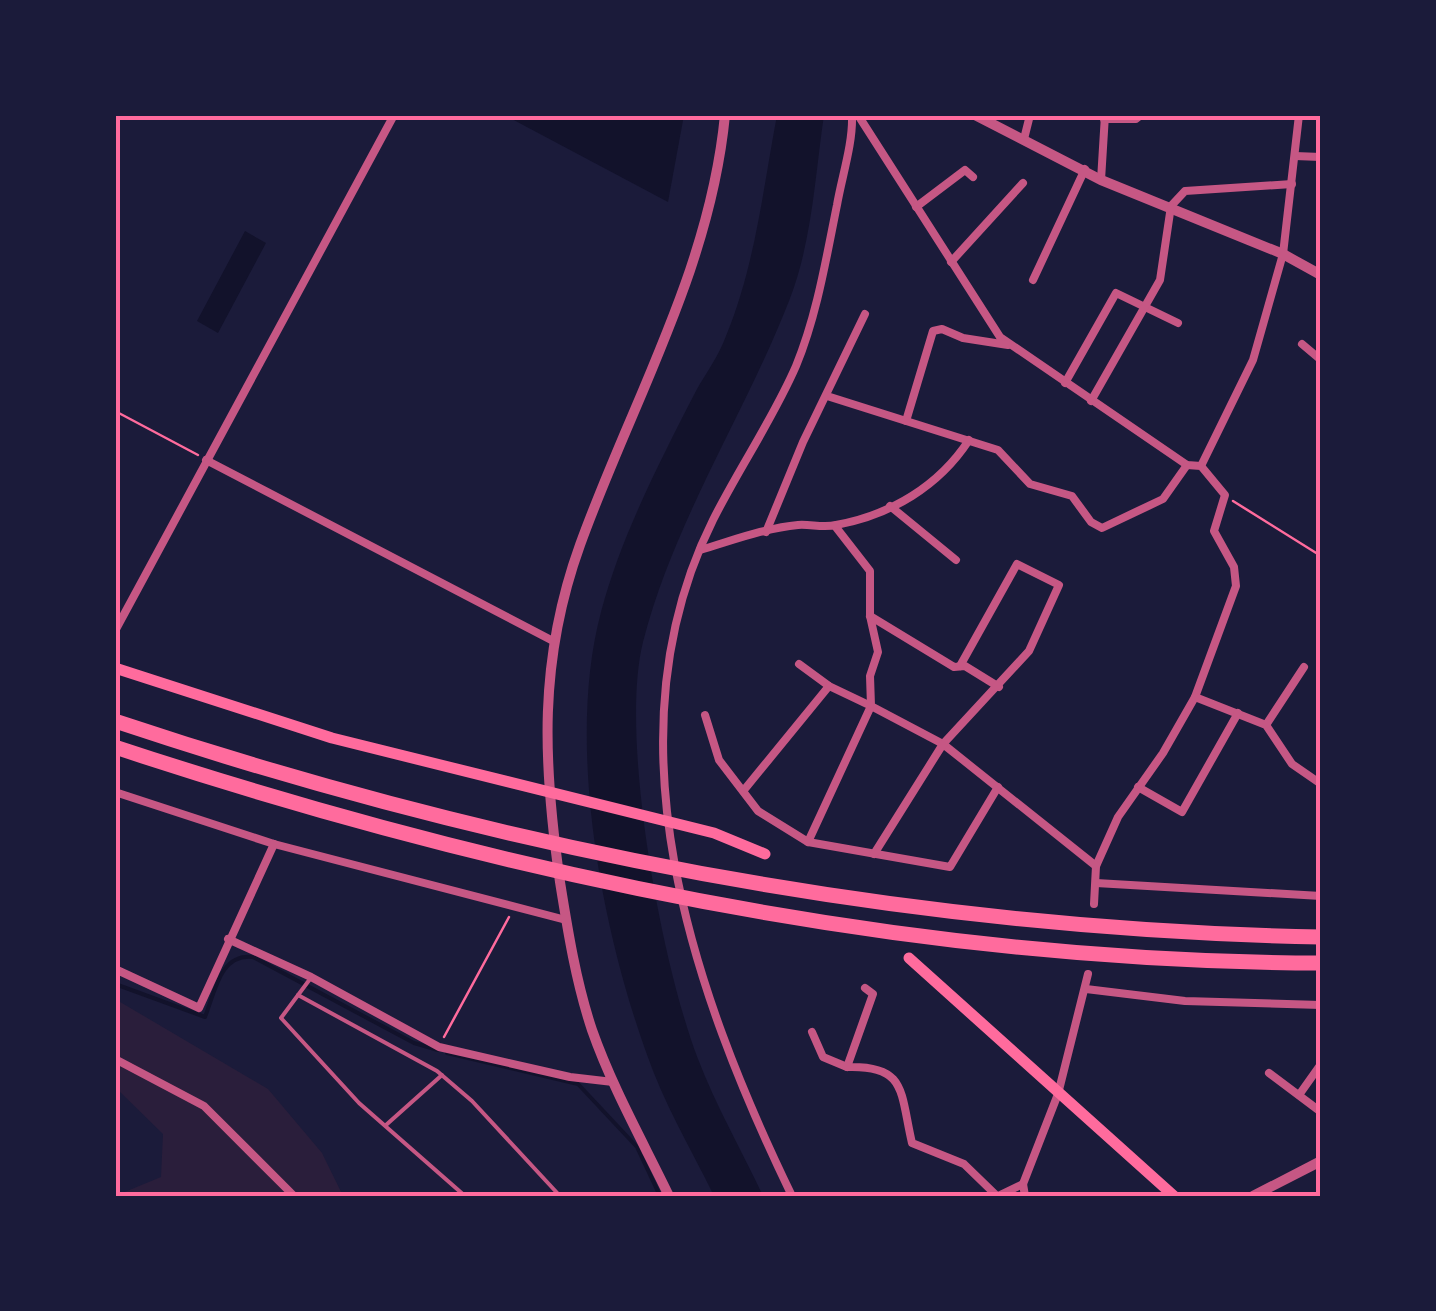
<svg xmlns="http://www.w3.org/2000/svg" width="1436" height="1311" font-family="Figtree,sans-serif">
	<rect width="100%" height="100%" fill="#1b1b3a"/>
	<!-- green -->
	<polygon fill="#2a1e3b" points="115,999 268,1089 322,1153 343,1196 115,1196 161,1177 163,1134 115,1087"/>
	<!-- water -->
	<g fill="#12122b">
		<polygon points="504,115 684,115 668,202"/>
		<path d="M 777,115 L 824,115 C 815,176 812,243 789,301 C 744,416 674,521 643,642 C 619,738 662,966 698,1059 C 716,1106 742,1151 763,1196 L 714,1196 C 691,1149 663,1102 646,1052 C 601,926 566,743 601,612 C 621,536 661,459 697,389 C 707,372 719,355 726,336 C 755,266 763,189 777,115 Z"/>
		<polygon points="245,231 266,243 218,333 197,321"/>
	</g>
	<g fill="none" stroke-linecap="round" stroke-linejoin="round">
		<!-- stream -->
		<g stroke="#12122b" stroke-width="4">
			<path d="M 115,984 L 205,1017 C 215,992 220,953 253,957 L 414,1043 L 438,1050"/>
			<polyline points="447,1053 578,1084 637,1147 660,1196"/>
		</g>
		<!-- path -->
		<g stroke="#ff6b9d" stroke-width="2.5">
			<polyline points="115,411 198,455"/>
			<polyline points="1233,501 1321,556"/>
			<polyline points="444,1037 509,917"/>
		</g>
		<!-- service -->
		<g stroke="#c65784" stroke-width="4">
			<polyline points="310,979 281,1018 359,1103 465,1196"/>
			<polyline points="298,995 437,1071 472,1101 560,1196"/>
			<polyline points="386,1125 442,1075"/>
		</g>
		<!-- minor -->
		<g stroke="#c65784" stroke-width="8">
			<polyline points="858,115 1000,337 1187,465 1201,466 1225,495 1214,531 1234,567 1236,586 1195,697 1163,753 1118,817 1096,866 1094,904"/>
			<polyline points="1104,119 1136,119 1141,115"/>
			<polyline points="1024,139 1030,115"/>
			<polyline points="1295,156 1321,157"/>
			<polyline points="1101,180 1105,115"/>
			<polyline points="916,207 965,170 973,177"/>
			<polyline points="951,262 1023,183"/>
			<polyline points="1033,280 1085,169"/>
			<polyline points="1302,344 1321,360"/>
			<polyline points="1065,383 1116,293 1178,323"/>
			<polyline points="827,396 998,450 1030,484 1072,496 1091,522 1102,528 1163,499 1187,465"/>
			<polyline points="1091,401 1160,280 1171,206 1185,191 1292,184"/>
			<polyline points="906,421 933,331 942,329 963,338 1008,345"/>
			<polyline points="206,460 555,642"/>
			<polyline points="1201,466 1253,360 1283,254 1299,115"/>
			<polyline points="890,506 956,560"/>
			<polyline points="835,526 870,571 870,616 878,652 870,676 871,706 943,744 1096,866"/>
			<polyline points="766,532 803,442 865,314"/>
			<path d="M 700,550 C 731,541 765,528 798,525 C 810,524 824,528 836,525 C 891,515 939,486 969,440"/>
			<polyline points="870,616 954,667 965,666 999,687"/>
			<polyline points="115,631 394,115"/>
			<polyline points="799,664 829,686 871,706 808,842"/>
			<polyline points="1195,697 1266,725 1292,764 1321,784"/>
			<polyline points="705,715 719,760 758,811 808,842 950,867 998,787"/>
			<polyline points="1266,725 1304,667"/>
			<polyline points="1138,787 1182,812 1238,713"/>
			<polyline points="744,790 829,686"/>
			<polyline points="115,792 274,844 566,920"/>
			<polyline points="874,854 943,744 1029,651 1059,585 1017,564 960,666"/>
			<polyline points="1096,883 1321,896"/>
			<polyline points="228,939 311,977 439,1047 570,1077 613,1082"/>
			<polyline points="115,969 199,1008 274,844"/>
			<path d="M 865,988 L 873,994 L 847,1067 C 907,1065 900,1092 912,1143 L 964,1164 L 997,1196"/>
			<polyline points="1086,989 1185,1001 1321,1005"/>
			<polyline points="812,1032 823,1057 847,1067"/>
			<polyline points="115,1059 204,1106 294,1196"/>
			<polyline points="1269,1073 1321,1112"/>
			<polyline points="1299,1095 1321,1064"/>
			<path d="M 792,1196 C 693,992 604,738 713,520 C 739,468 773,419 796,366 C 817,315 826,259 837,205 C 842,176 853,144 852,115"/>
			<polyline points="998,1196 1023,1184"/>
			<polyline points="1025,1196 1023,1184 1058,1094 1088,974"/>
		</g>
		<!-- tertiary -->
		<g stroke="#c65784" stroke-width="10">
			<polyline points="975,115 1101,180 1283,254 1321,275"/>
			<path d="M 669,1196 C 643,1142 612,1087 592,1030 C 576,982 568,932 560,882 C 543,763 538,661 580,545 C 632,401 710,270 725,115"/>
			<polyline points="1253,1196 1321,1161"/>
		</g>
		<!-- secondary -->
		<g stroke="#ff6b9d" stroke-width="11">
			<polyline points="115,668 332,738 714,833 765,854"/>
			<polyline points="909,958 1174,1196"/>
		</g>
		<!-- motorway -->
		<g stroke="#ff6b9d" stroke-width="15">
			<path d="M 115,721 C 507,852 908,929 1321,937"/>
			<path d="M 115,747 C 502,875 912,962 1321,963"/>
		</g>
	</g>
	<!-- border -->
	<rect width="1436" height="1311" fill="none" stroke="#1b1b3a" stroke-width="235"/>
	<rect x="118" y="118" width="1200" height="1076" fill="none" stroke="#ff6b9d" stroke-width="4"/>
</svg>
